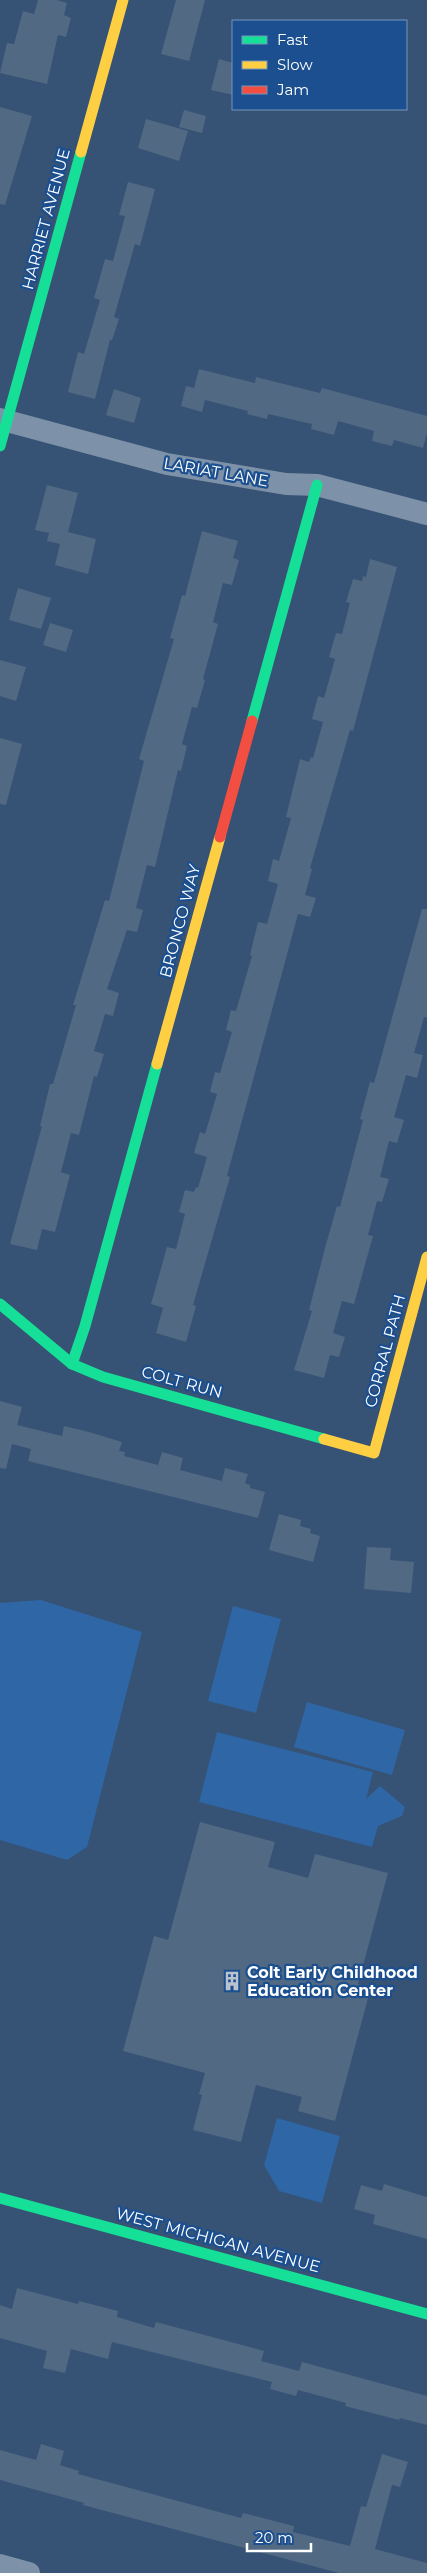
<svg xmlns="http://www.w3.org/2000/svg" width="427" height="2573" font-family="Montserrat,sans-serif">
	<rect width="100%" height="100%" fill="#365274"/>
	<!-- green -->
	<g fill="#2f66a5">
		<polygon points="41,1600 142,1632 87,1847 67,1860 0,1840 0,1603"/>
		<polygon points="233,1606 281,1619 256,1713 208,1701"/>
		<polygon points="307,1702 405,1730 392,1775 294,1747"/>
		<polygon points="217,1732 373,1772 366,1799 380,1786 405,1807 402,1816 378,1826 372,1847 199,1802"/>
		<polygon points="277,2118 340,2136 322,2203 279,2191 264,2165"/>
	</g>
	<!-- building -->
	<g fill="#526984">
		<polygon points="38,0 57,0 67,3 64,15 71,18 66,37 58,35 47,84 0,73 7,43 14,44 23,11 34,14"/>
		<polygon points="176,0 205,0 189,61 161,54"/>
		<polygon points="219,59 233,63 233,95 211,90"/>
		<polygon points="0,107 32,116 5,205 0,204"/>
		<polygon points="184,110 206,116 202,133 179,127"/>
		<polygon points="146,119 188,131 179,161 138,148"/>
		<polygon points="128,182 155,189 140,246 135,244 114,317 119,319 112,340 110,340 95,399 68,392 78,352 84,354 100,300 94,298 105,259 113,261 125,216 119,215"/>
		<polygon points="199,369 255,383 256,377 320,393 322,388 427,416 427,433 423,448 394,440 392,446 372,441 374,431 338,421 334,435 311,429 312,424 268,414 267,419 247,414 248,411 205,400 202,412 181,406 186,386 194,388"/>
		<polygon points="114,389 141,398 134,423 106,415"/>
		<polygon points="47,485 78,493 68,532 96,539 88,574 55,565 60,544 47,541 49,533 35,530"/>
		<polygon points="202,531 238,541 233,558 239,560 232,585 223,583 213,622 218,624 203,679 205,680 197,708 192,707 182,744 187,746 181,771 178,770 155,867 147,865 136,908 143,910 137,932 127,930 107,989 119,993 113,1016 105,1014 94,1051 104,1054 97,1077 94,1076 79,1135 71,1133 61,1172 70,1175 55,1232 42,1229 37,1250 10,1244 42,1126 40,1126 50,1084 53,1084 76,1005 73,1005 105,900 109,901 144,761 139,759 174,639 170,638 182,595 185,596"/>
		<polygon points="370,559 397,567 353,731 350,730 310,868 312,869 305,895 316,898 310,917 298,914 227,1176 230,1177 193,1305 196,1306 186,1342 156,1333 163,1308 151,1304 167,1247 176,1249 185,1214 179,1212 185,1190 194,1192 196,1187 198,1188 207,1157 194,1153 200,1132 205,1134 217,1094 210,1092 215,1072 220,1073 232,1032 226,1030 231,1010 236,1011 252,956 250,955 258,922 267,924 278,884 268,881 273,859 279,861 291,818 286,817 300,759 309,762 311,757 313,758 323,722 312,719 318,696 324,698 335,659 329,657 336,633 342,634 350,603 346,602 353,579 362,581 363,576 366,577"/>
		<polygon points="18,588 51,598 41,629 9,620"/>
		<polygon points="50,623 73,630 66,652 43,645"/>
		<polygon points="0,660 26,667 16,701 0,696"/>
		<polygon points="0,738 22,744 6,805 0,804"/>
		<polygon points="422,909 427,909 427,1018 424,1017 414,1053 423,1055 417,1078 406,1075 394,1117 404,1120 397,1143 389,1141 380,1177 389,1179 382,1202 377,1201 368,1235 373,1236 354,1304 342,1301 333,1333 345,1337 339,1357 330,1355 324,1378 294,1370 312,1311 309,1310 325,1248 337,1206 340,1207 363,1120 360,1119 370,1082 374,1083"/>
		<polygon points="0,1401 22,1407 17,1425 62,1436 64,1426 89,1432 122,1442 119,1451 125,1452 124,1456 158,1465 162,1452 183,1458 180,1470 222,1481 225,1468 248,1474 245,1483 250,1485 250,1488 265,1492 258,1518 28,1461 31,1449 12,1444 6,1469 0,1468"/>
		<polygon points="279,1514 301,1520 300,1526 311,1529 310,1533 320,1536 313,1562 269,1550"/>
		<polygon points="367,1547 391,1548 390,1560 414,1562 411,1593 364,1589"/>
		<polygon points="200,1822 275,1842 268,1867 308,1878 315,1854 388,1873 358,1984 371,1987 335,2121 298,2111 302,2097 256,2085 241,2142 193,2130 202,2095 199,2094 205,2073 123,2051 154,1936 168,1940"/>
		<polygon points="384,2184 427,2197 427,2239 373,2224 375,2215 354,2209 361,2185 382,2191"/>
		<polygon points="17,2288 78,2304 79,2301 118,2311 117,2317 154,2328 156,2322 264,2351 261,2361 299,2371 302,2362 427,2396 427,2425 400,2418 399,2420 345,2406 346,2403 298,2390 296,2396 270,2389 272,2382 112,2342 108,2359 71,2349 65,2373 43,2368 47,2351 0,2338 0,2305 12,2309"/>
		<polygon points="41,2444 64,2451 60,2465 79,2471 78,2474 241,2518 243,2513 294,2526 293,2532 350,2546 361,2506 366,2507 382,2454 408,2462 400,2487 392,2485 375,2549 427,2563 427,2573 339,2573 83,2505 84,2503 0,2480 0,2450 36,2460"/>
	</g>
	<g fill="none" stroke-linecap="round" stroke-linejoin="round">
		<!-- street -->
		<g stroke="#7d92a8" stroke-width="22">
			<polyline points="0,419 167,464 286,484 317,485 427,514"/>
			<polyline points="0,2565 29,2573"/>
		</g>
		<!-- fast -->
		<g stroke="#16e098" stroke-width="11">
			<polyline points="0,446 81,152"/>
			<polyline points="252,721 317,485"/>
			<polyline points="0,1304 72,1364 103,1377 324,1439"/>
			<polyline points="72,1364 85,1326 157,1064"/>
			<polyline points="0,2198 427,2314"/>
		</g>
		<!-- slow -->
		<g stroke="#ffcf43" stroke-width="11">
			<polyline points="81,152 123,0"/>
			<polyline points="157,1064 220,837"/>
			<polyline points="324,1439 374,1453 427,1257"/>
		</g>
		<!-- jam -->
		<polyline stroke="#f24e42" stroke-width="11" points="220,837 252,721"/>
	</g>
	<!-- icons -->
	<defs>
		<symbol id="building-bare" viewBox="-9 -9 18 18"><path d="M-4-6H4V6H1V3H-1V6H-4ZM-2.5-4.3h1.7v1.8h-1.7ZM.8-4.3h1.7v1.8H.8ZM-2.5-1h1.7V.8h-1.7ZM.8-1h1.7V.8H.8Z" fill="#b9c2ce" stroke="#1b4f8f" stroke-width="2.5" paint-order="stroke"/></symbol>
	</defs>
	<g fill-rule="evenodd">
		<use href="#building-bare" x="218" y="1967" width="28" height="28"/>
	</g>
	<g text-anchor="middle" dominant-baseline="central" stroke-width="4.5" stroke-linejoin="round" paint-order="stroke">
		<!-- street labels -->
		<g font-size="16" fill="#fff" stroke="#1b4f8f">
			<text transform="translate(46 219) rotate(-75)">HARRIET AVENUE</text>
			<text transform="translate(216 472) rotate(10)">LARIAT LANE</text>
			<text transform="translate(180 921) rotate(-75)">BRONCO WAY</text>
			<text transform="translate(385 1351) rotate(-75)">CORRAL PATH</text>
			<text transform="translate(182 1382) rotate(15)">COLT RUN</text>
			<text transform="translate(218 2240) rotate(15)">WEST MICHIGAN AVENUE</text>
		</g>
		<!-- poi labels -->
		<g font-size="16" font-weight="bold" fill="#fff" stroke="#1b4f8f" text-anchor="start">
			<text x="247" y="1972">Colt Early Childhood<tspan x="247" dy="18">Education Center</tspan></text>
		</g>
	</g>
	<!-- legend -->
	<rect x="232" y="20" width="175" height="90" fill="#1b4f8f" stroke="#7695bc"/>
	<rect x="242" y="36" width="25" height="8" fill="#16e098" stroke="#7695bc"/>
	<text x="277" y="45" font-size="15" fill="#ffffff">Fast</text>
	<rect x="242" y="61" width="25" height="8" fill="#ffcf43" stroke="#7695bc"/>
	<text x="277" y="70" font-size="15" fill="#ffffff">Slow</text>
	<rect x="242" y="86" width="25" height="8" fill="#f24e42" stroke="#7695bc"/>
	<text x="277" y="95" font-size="15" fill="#ffffff">Jam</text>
	<!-- scale -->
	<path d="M247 2543v8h64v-8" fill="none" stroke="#ffffff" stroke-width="2.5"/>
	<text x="255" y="2543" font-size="15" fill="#ffffff" stroke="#1b4f8f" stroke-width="4" paint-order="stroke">20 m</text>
</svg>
